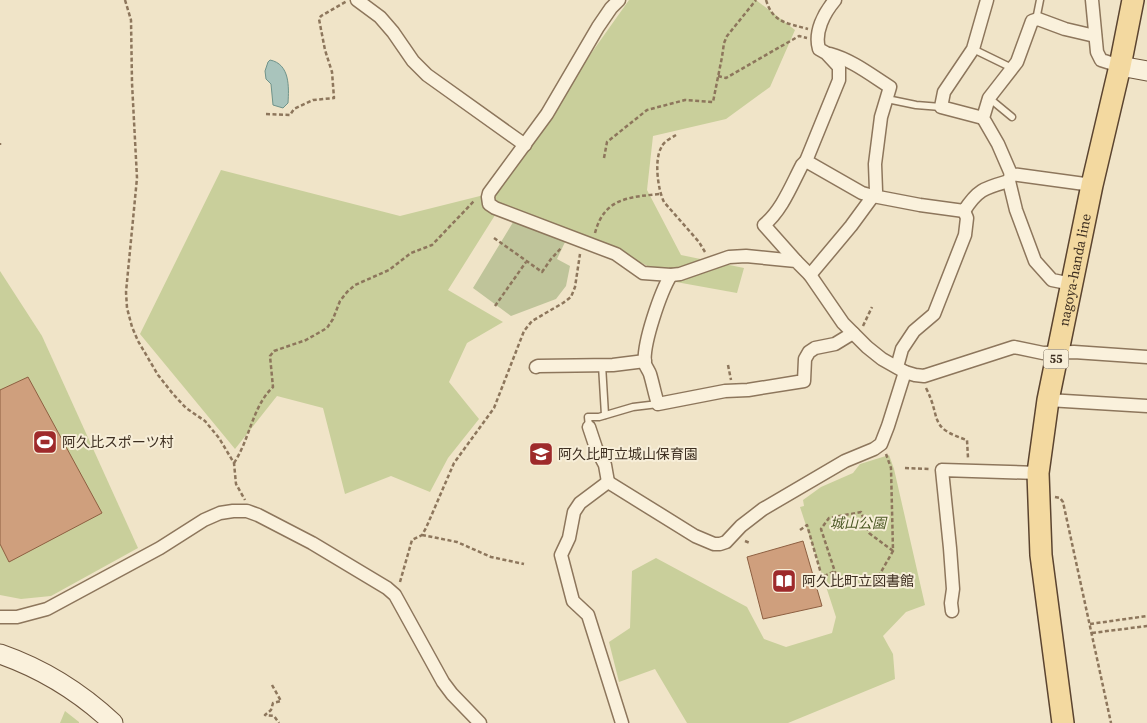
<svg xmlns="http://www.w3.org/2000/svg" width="1147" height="723" font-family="'Source Serif 4','Noto Sans JP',serif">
	<rect width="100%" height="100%" fill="#f0e4c8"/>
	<!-- green -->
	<g fill="#c9cf9b">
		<polygon points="629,0 756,0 795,30 770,87 726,119 653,136 647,190 681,255 744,268 737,293 676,282 642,263 607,258 585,247 497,212 448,290 503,322 467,343 449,382 479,419 448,458 430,492 391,476 345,494 323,408 277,396 235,449 140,334 221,170 400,216 492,193"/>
		<polygon points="0,271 42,336 138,548 51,596 21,599 0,595"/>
		<polygon points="889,455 894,469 925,605 906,612 883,636 893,654 895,679 788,723 687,723 655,669 619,682 609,642 630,628 632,571 656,558 747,607 764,639 786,647 832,633 836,617 800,507 804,506 803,500 821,487 853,473 860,464"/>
		<polygon points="65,711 79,722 79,723 60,723"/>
	</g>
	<!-- cemetery -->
	<polygon fill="#bfc49a" points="515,219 566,240 557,259 570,266 566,286 556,299 511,316 473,288"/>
	<!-- water -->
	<path fill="#a9c4bc" stroke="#6f938a" d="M 270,60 C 290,64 289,87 288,103 L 283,108 L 273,105 L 271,84 L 266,79 L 265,71 L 268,62 Z"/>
	<!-- building -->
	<g fill="#cf9f7d" stroke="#8d5f41">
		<polygon points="28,377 102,513 9,562 0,544 0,390"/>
		<polygon points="803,541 822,606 763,619 747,557"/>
	</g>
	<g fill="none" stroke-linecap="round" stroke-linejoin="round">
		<defs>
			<g id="lane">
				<polyline points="1036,20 1040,0"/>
				<polyline points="973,49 1012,68"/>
				<polyline points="989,98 1012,117"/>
				<polyline points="887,99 916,105 941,107"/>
				<polyline points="602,365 605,415"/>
				<polyline points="589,427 588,417 599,417 633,407 658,404"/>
			</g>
			<g id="street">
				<polyline points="357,0 380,17 393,32 413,61 427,75 525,145"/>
				<polyline points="619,0 611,8 598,27 547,114 489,193 488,197 489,204 495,208 616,254 643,273 671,275 680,274 729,257 746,256 796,261 810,275 843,323 867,347 882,359 905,372 915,375 924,376 1014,347 1043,353 1074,352 1147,357"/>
				<polyline points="1092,0 1097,52 1101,60 1120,66"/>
				<path d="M 830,54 C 852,60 871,75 890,87 L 881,117 L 875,164 L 876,191 L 873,196 L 920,205 L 964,211 C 978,189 985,188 1009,181"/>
				<polyline points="983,118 941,107 944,92 973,49 987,0"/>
				<polyline points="1011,174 1009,181 1016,210 1035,261 1052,280 1072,284"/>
				<polyline points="1092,185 1011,174 998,144 983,118 989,98 1017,62 1032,21 1038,19 1065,29 1095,36"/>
				<path d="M 796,261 L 764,225 C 782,210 791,186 802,165 L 806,161"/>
				<path d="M 671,275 C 661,291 642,345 645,364 C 646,367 649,371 650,374 C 653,384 655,395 658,404 L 725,391 L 748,390 L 804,381 L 805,359 L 809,352 L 815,348 L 835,344 L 853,333"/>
				<path d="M 810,275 L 851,226 L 873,196 L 862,193 L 806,161 L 839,80 L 839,67 L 826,53 L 819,49 C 814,32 824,13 835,0"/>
				<polyline points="536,367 538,366 613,365 645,361"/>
				<polyline points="897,367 902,349 914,331 934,314 965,235 967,218 964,211"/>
				<polyline points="1048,400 1147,406"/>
				<polyline points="589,427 596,448 605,465 608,482"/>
				<polyline points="952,611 951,603 953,589 950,548 942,470 1038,473"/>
				<polyline points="0,617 17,617 47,609 160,548 204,520 220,513 233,511 247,511 258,515 312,543 387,588 395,595 443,682 452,694 480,723"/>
				<polyline points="622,723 588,615 573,601 561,555 569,538 574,512 580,503 608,482 695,536 714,544 720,544 726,542 741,526 763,509 845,461 874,449 881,444 888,426 905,372"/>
			</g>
			<g id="secondary">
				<polyline points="1120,66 1147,71"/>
				<path d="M 0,654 C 43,669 80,692 113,723"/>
			</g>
			<g id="primary">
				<path id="s1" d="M 1063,723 L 1041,555 L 1038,473 L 1048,400 L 1092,185 L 1120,66 L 1133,0"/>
			</g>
		</defs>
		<!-- lane casing -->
		<use href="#lane" stroke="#8d765c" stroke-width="9"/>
		<!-- street casing -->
		<use href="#street" stroke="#8d765c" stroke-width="15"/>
		<!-- secondary casing -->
		<use href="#secondary" stroke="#6f573f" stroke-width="21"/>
		<!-- primary casing -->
		<use href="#primary" stroke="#5b4430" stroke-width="24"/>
		<!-- path -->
		<g stroke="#8d765c" stroke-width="2.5" stroke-dasharray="4 2.5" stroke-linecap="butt">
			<polyline points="125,0 131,20 132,83 137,178 126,292 127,308 132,327 138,341 158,375 173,394 186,408 205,421 219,438 234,463 236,484 245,500"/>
			<path d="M 766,0 C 773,23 787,23 808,29"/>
			<polyline points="718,76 726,78 799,36 807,38"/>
			<polyline points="266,114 290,115 294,109 313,100 334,98 332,72 325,50 319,19 321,16 347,1"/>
			<path d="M 676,135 C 671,138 663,142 661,148 C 654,161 658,190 664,202 L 699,242 L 705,252"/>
			<polyline points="0,143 0,145"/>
			<polyline points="604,158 607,142 647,110 685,100 713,102 722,57 724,43 727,36 756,0"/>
			<path d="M 595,233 C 604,198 629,197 660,194"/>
			<polyline points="494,238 542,272 551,259 562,247"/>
			<polyline points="495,306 526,262"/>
			<polyline points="863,326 872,307"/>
			<polyline points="728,365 731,380"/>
			<path d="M 926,388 C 942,419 927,427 967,440 L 968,458"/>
			<polyline points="886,454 891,468 893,551 877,579 838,581 821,529 829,518 861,512 869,533 893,551"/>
			<path d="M 234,463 C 250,439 252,407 273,387 L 270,356 L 274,351 L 306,340 L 327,328 L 333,319 L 340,301 L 347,292 L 355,285 L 389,270 L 411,253 L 432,245 L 475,200"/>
			<polyline points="905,468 930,469"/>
			<polyline points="1055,497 1060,498 1063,502 1111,723"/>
			<polyline points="800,530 807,525 822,577 835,571"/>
			<polyline points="422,535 457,542 491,557 524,564"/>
			<polyline points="745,541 750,543"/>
			<polyline points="400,582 412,540 422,535 426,528 454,463 494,408 524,331 532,321 563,303 571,297 575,287 580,254"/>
			<polyline points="1090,624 1147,616"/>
			<polyline points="1092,633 1147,626"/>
			<polyline points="272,685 281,701 273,703 271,710 265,715 274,716 279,723"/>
		</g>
		<!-- lane -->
		<use href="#lane" stroke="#faf1dc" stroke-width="6"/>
		<!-- street -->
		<use href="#street" stroke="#faf1dc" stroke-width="12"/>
		<!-- secondary -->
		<use href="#secondary" stroke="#faf1dc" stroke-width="19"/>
		<!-- primary -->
		<use href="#primary" stroke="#f3d9a0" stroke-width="21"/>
	</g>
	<!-- icons -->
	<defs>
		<symbol id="stadium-square" viewBox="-11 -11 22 22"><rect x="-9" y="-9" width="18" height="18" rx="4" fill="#9e2a2b" stroke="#f7eed8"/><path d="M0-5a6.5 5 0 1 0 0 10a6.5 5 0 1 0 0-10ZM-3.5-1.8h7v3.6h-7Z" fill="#fff"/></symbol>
		<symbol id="school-square" viewBox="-11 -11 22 22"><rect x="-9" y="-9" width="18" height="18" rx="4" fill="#9e2a2b" stroke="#f7eed8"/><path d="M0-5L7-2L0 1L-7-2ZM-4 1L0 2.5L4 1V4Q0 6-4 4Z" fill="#fff"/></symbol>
		<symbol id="library-square" viewBox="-11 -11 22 22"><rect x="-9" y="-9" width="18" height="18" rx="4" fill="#9e2a2b" stroke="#f7eed8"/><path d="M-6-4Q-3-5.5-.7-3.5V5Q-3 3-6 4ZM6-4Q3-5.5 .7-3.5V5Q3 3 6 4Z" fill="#fff"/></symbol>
	</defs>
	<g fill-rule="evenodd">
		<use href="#stadium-square" x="31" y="428" width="28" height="28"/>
		<use href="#school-square" x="527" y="440" width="28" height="28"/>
		<use href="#library-square" x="770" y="567" width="28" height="28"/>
	</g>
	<g text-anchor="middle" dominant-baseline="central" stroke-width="4" stroke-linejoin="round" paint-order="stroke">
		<!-- shield labels -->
		<rect fill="#f7eed8" stroke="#756857" stroke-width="1" x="1043.5" y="349.5" width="25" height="19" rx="4"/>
		<g font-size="12" font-weight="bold" fill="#3d2e20">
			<text x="1056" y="359">55</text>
		</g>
		<!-- street labels -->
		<g font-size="14" fill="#3d2e20" stroke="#f7eed8">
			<text stroke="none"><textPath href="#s1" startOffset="458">nagoya-handa line</textPath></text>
		</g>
		<!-- poi labels -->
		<g font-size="14" fill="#3d2e20" stroke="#f7eed8" text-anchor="start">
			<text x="62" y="442">阿久比スポーツ村</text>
			<text x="558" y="454">阿久比町立城山保育園</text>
			<text x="802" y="581">阿久比町立図書館</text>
		</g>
		<!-- park labels -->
		<g font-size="14" font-style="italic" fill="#4d5a26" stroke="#f7eed8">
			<text x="858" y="523">城山公園</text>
		</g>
	</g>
</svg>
